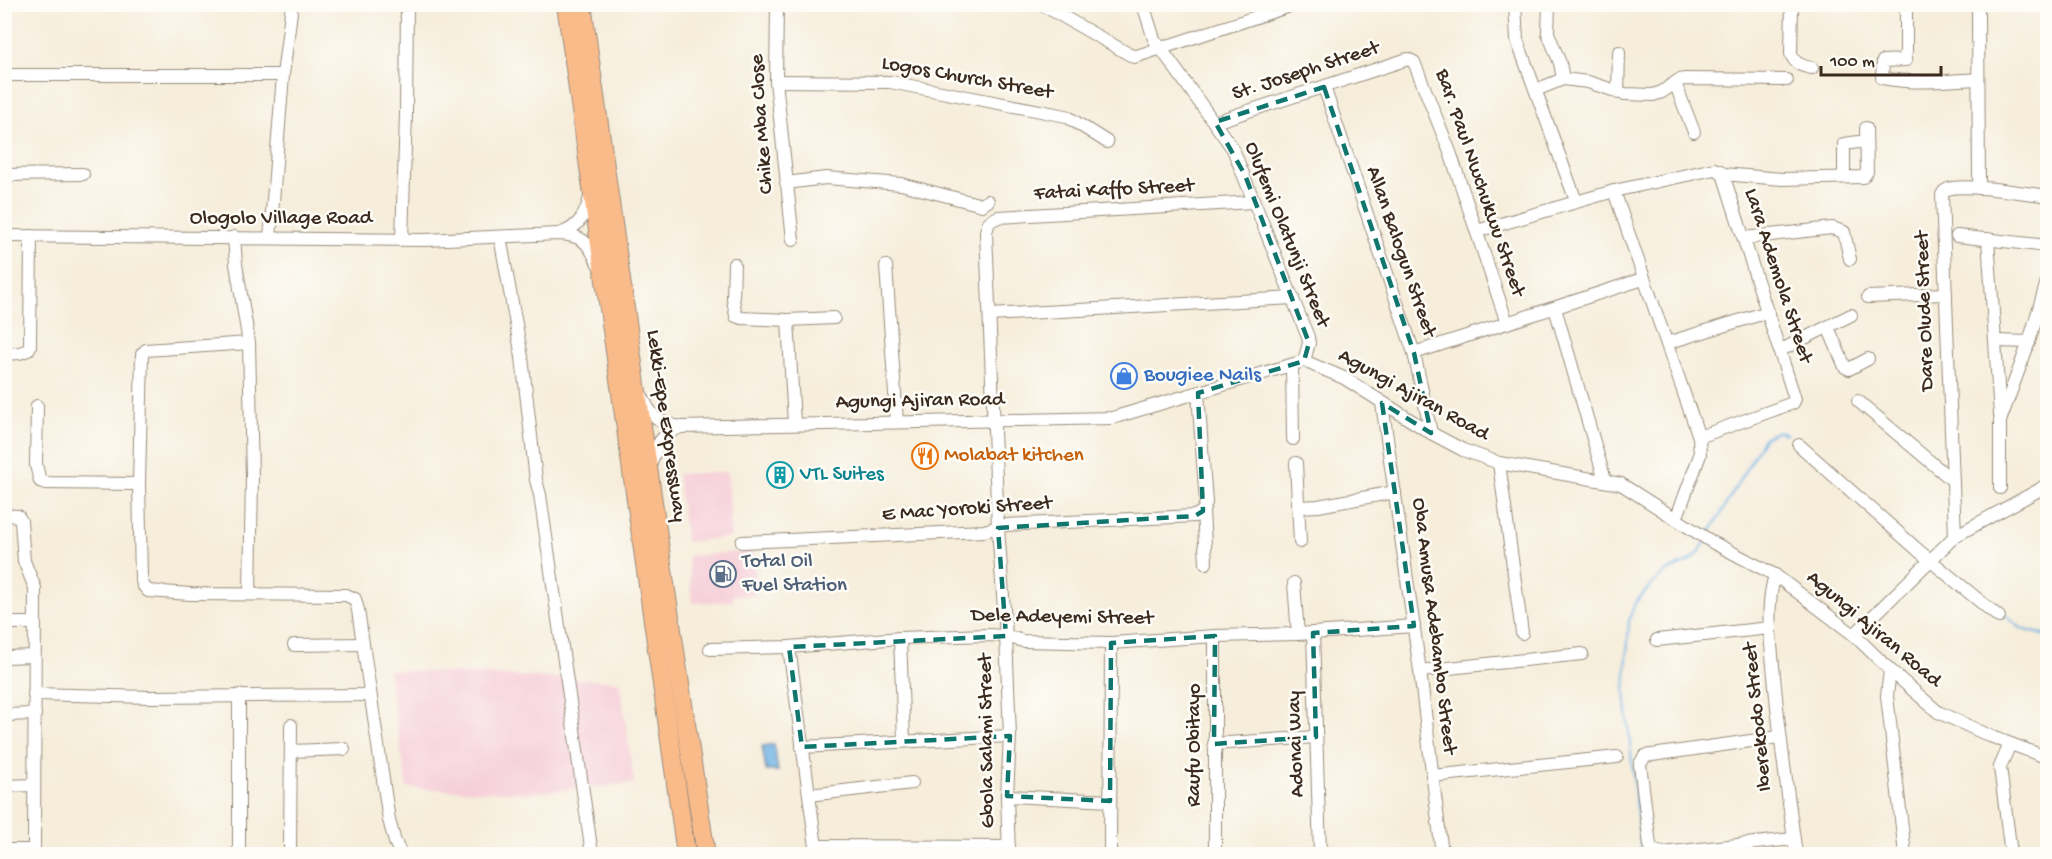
<svg xmlns="http://www.w3.org/2000/svg" width="2052" height="859" font-family="'Gochi Hand',sans-serif">
	<rect width="100%" height="100%" fill="#fdfcf7"/>
	<filter id="ink" filterUnits="userSpaceOnUse"><feTurbulence type="fractalNoise" baseFrequency=".0167" numOctaves="2"/><feDisplacementMap in="SourceGraphic" scale="12" xChannelSelector="R" yChannelSelector="G"/><feConvolveMatrix kernelMatrix="1 2 1 2 8 2 1 2 1" color-interpolation-filters="sRGB"/></filter>
	<filter id="wash" filterUnits="userSpaceOnUse"><feTurbulence type="fractalNoise" baseFrequency=".008" numOctaves="4" result="noise"/><feDisplacementMap in="SourceGraphic" scale="24" xChannelSelector="R" yChannelSelector="G"/><feGaussianBlur stdDeviation="1.35" result="paint"/><feColorMatrix in="noise" values="0 0 0 0 0 0 0 0 0 0 0 0 0 0 0 0 0 1.4 0 .05"/><feComposite in="paint" operator="in"/></filter>
	<g filter="url(#wash)">
		<rect width="100%" height="100%" fill="#f6edda"/>
		<!-- built -->
		<g fill="#f6cfd9">
			<polygon points="728,472 731,537 686,542 677,474"/>
			<polygon points="754,551 756,595 733,595 733,601 692,603 688,556"/>
			<polygon points="388,670 620,681 634,783 530,793 407,788"/>
		</g>
		<!-- water -->
		<polygon fill="#71b2e5" stroke="#566e82" stroke-width="1.5" points="774,744 778,771 766,771 762,746"/>
		<g fill="none" stroke-linecap="round" stroke-linejoin="round">
			<!-- stream -->
			<g stroke="#71b2e5" stroke-width="2">
				<polyline points="1709,534 1764,438 1778,431 1786,434"/>
				<polyline points="1983,596 1997,608"/>
				<polyline points="2002,612 2022,629 2048,636"/>
				<polyline points="1641,854 1625,692 1629,620 1635,603 1653,583 1667,571 1690,561 1698,554 1705,542"/>
			</g>
		</g>
	</g>
	<g filter="url(#ink)">
		<g fill="none" stroke-linecap="round" stroke-linejoin="round">
			<defs>
				<g id="minor">
					<polyline points="777,4 776,81 793,240"/>
					<polyline points="1041,4 1134,57 1296,4"/>
					<polyline points="1143,4 1154,39 1233,149 1308,337 1309,343 1304,361"/>
					<polyline points="1515,4 1517,40 1576,201"/>
					<polyline points="1549,4 1548,33 1560,63 1563,79"/>
					<path d="M 1792,4 L 1791,54 C 1795,64 1801,66 1812,68"/>
					<path d="M 1906,4 L 1906,60 L 1883,61 L 1882,78 C 1914,84 1946,81 1978,79"/>
					<polyline points="1978,4 1979,188"/>
					<polyline points="4,75 283,75"/>
					<polyline points="776,81 890,82 1066,116 1107,142"/>
					<polyline points="1675,83 1694,132"/>
					<polyline points="1324,87 1414,353 1431,433"/>
					<polyline points="1536,90 1563,79 1588,82 1625,94 1653,95 1662,92 1679,80 1685,79 1787,80"/>
					<polyline points="1618,93 1619,52"/>
					<polyline points="1215,122 1408,59 1414,62 1450,152 1507,323"/>
					<polyline points="1723,174 1782,179 1863,177 1867,172 1866,128"/>
					<polyline points="4,175 83,174"/>
					<polyline points="1844,177 1844,144 1866,141"/>
					<polyline points="786,183 826,178 901,184 982,205 988,201"/>
					<polyline points="1614,191 1699,437 1700,455 1676,519"/>
					<polyline points="1477,231 1614,191 1714,169 1720,171 1723,174 1795,399 1793,403 1699,437"/>
					<path d="M 562,233 C 579,227 586,214 590,197"/>
					<path d="M 4,236 L 425,240 L 558,234 C 582,235 589,242 598,264"/>
					<polyline points="1957,236 2048,246"/>
					<polyline points="234,237 236,264 249,343 252,477 250,594"/>
					<polyline points="500,237 522,357 536,480 540,495 592,854"/>
					<polyline points="270,238 283,75 292,4"/>
					<polyline points="1744,238 1832,228 1844,232 1850,259"/>
					<polyline points="402,239 406,114 407,4"/>
					<polyline points="1988,239 2000,415"/>
					<polyline points="734,264 733,299 736,316 742,318 788,320 834,318"/>
					<polyline points="886,266 897,422"/>
					<polyline points="1868,297 1946,294"/>
					<polyline points="1555,308 1605,480"/>
					<polyline points="990,315 1293,298"/>
					<polyline points="788,320 794,423"/>
					<polyline points="1828,327 1845,367 1849,369 1868,359"/>
					<polyline points="1996,341 2029,342"/>
					<polyline points="249,343 146,350 142,354 139,484 141,577 143,585 148,591 190,594 346,595 355,599 358,610 389,820 395,842 401,854"/>
					<polyline points="1667,343 1768,312"/>
					<polyline points="1781,350 1851,315"/>
					<polyline points="1414,353 1643,279"/>
					<polyline points="4,354 20,353 28,350 30,346 31,236"/>
					<polyline points="1292,365 1293,439"/>
					<path d="M 642,396 C 651,417 659,424 681,427 L 1112,418 L 1304,361 L 1344,378 L 1431,433 L 1463,450 L 1499,463 L 1621,484 L 1712,542 L 1775,575 L 1854,635 L 1890,670 L 1938,712 L 1990,736 L 2048,758"/>
					<polyline points="1858,401 1952,480"/>
					<polyline points="1382,403 1420,671 1442,854"/>
					<polyline points="37,406 36,465 40,481 46,483 139,484"/>
					<polyline points="1799,445 1919,551 1999,617"/>
					<polyline points="1296,463 1300,542"/>
					<polyline points="1499,463 1522,633"/>
					<path d="M 650,466 C 657,445 659,435 681,427"/>
					<polyline points="2000,488 2000,421 2029,342 2048,278"/>
					<polyline points="1299,507 1318,506 1395,492"/>
					<polyline points="1203,511 1206,563"/>
					<polyline points="4,515 18,516 21,521 24,561 35,588 34,854"/>
					<path d="M 1955,536 L 1942,195 C 1944,191 1944,191 1948,189 C 1965,183 2022,193 2042,195 L 2048,192"/>
					<polyline points="742,542 984,531 1006,525 1195,516 1203,511 1206,503 1198,393"/>
					<path d="M 1775,575 C 1765,607 1771,642 1774,676 C 1779,735 1788,795 1796,854"/>
					<polyline points="1294,583 1298,634"/>
					<polyline points="4,623 34,623"/>
					<polyline points="1313,633 1320,854"/>
					<polyline points="1854,635 1955,536 2039,490 2048,483"/>
					<polyline points="1215,636 1215,854"/>
					<polyline points="900,638 904,741"/>
					<polyline points="1657,640 1770,628"/>
					<polyline points="294,645 363,644"/>
					<polyline points="789,647 817,854"/>
					<polyline points="710,649 789,647 900,638 988,635 1006,636 1023,641 1111,643 1215,636 1298,634 1414,626"/>
					<polyline points="4,657 34,656"/>
					<polyline points="1890,670 1887,696 1905,854"/>
					<polyline points="1420,671 1582,654"/>
					<polyline points="34,694 150,697 370,695"/>
					<polyline points="239,695 239,854"/>
					<polyline points="4,715 35,714"/>
					<polyline points="291,725 290,850 292,854"/>
					<polyline points="1779,737 1645,756 1640,764 1650,845 1652,850 1663,853 1793,839"/>
					<polyline points="1214,744 1316,737"/>
					<polyline points="2010,744 2000,767 2011,854"/>
					<polyline points="802,747 1010,736"/>
					<polyline points="291,751 344,749"/>
					<polyline points="1432,776 1617,757"/>
					<polyline points="4,786 34,785"/>
					<polyline points="809,795 912,783"/>
					<polyline points="1007,796 1110,801"/>
					<polyline points="816,846 1009,847"/>
					<polyline points="4,850 34,850"/>
					<polyline points="1009,854 1007,796 1010,736 1006,636 998,528 986,232 989,222 998,217 1253,202"/>
					<polyline points="1110,854 1111,643"/>
				</g>
				<g id="highway">
					<polyline points="566,4 686,854"/>
					<path d="M 582,4 C 622,288 662,572 706,854"/>
				</g>
			</defs>
			<!-- minor casing -->
			<use href="#minor" stroke="#988c7c" stroke-width="14"/>
			<!-- highway casing -->
			<use href="#highway" stroke="#988c7c" stroke-width="20"/>
			<!-- minor -->
			<use href="#minor" stroke="#fff" stroke-width="12"/>
			<!-- highway -->
			<use href="#highway" stroke="#fabb8b" stroke-width="18"/>
		</g>
	</g>
	<!-- marked area -->
	<path fill="none" stroke="#0f766e" stroke-width="4.5" stroke-dasharray="12 8" stroke-linejoin="round" d="M 1324,87 L 1414,353 L 1431,433 L 1382,403 L 1414,626 L 1313,633 L 1316,737 L 1214,744 L 1215,636 L 1111,643 L 1110,801 L 1007,796 L 1010,736 L 802,747 L 789,647 L 1006,636 L 998,528 L 1195,516 L 1203,511 L 1198,393 L 1304,361 L 1309,343 L 1245,175 L 1215,122 Z"/>
	<!-- icons -->
	<defs>
		<symbol id="shop-ring" viewBox="-11 -11 22 22"><circle r="9.5" fill="#fdfcf7" stroke="#3f7fe0" stroke-width="1.5"/><path d="M-5-2.5h2.3a2.7 3.5 0 0 1 5.4 0H5L5.5 6h-11ZM-1.5-2.5h3a1.5 2.3 0 0 0-3 0Z" fill="#3f7fe0"/></symbol>
		<symbol id="restaurant-ring" viewBox="-11 -11 22 22"><circle r="9.5" fill="#fdfcf7" stroke="#e8710a" stroke-width="1.5"/><path d="M-5-6h1v4h1v-4h1v4h1v-4h1v5L-1.5 .5V6h-2V.5L-5-1ZM5-6V6H3V1.5H1.5Q1.5-4 5-6Z" fill="#e8710a"/></symbol>
		<symbol id="building-ring" viewBox="-11 -11 22 22"><circle r="9.5" fill="#fdfcf7" stroke="#0f9aa8" stroke-width="1.5"/><path d="M-4-6H4V6H1V3H-1V6H-4ZM-2.5-4.3h1.7v1.8h-1.7ZM.8-4.3h1.7v1.8H.8ZM-2.5-1h1.7V.8h-1.7ZM.8-1h1.7V.8H.8Z" fill="#0f9aa8"/></symbol>
		<symbol id="fuel-ring" viewBox="-11 -11 22 22"><circle r="9.5" fill="#fdfcf7" stroke="#5c6f8a" stroke-width="1.5"/><path d="M-5.5-6h7V0h2V4h1.3V-2.5L3-4.5l.8-.8L6-3V5H2.5V1h-1V6h-7ZM-4.2-4.7v3.2H.2V-4.7Z" fill="#5c6f8a"/></symbol>
	</defs>
	<g fill-rule="evenodd">
		<use href="#shop-ring" x="1109" y="361" width="30" height="30"/>
		<use href="#restaurant-ring" x="910" y="441" width="30" height="30"/>
		<use href="#building-ring" x="765" y="460" width="30" height="30"/>
		<use href="#fuel-ring" x="708" y="559" width="30" height="30"/>
	</g>
	<g text-anchor="middle" dominant-baseline="central" stroke-width="5" stroke-linejoin="round" paint-order="stroke">
		<!-- street labels -->
		<g font-size="21" fill="#3b2a1e" stroke="#fdfcf7">
			<text transform="translate(1306 72) rotate(-18)">St. Joseph Street</text>
			<text transform="translate(967 79) rotate(10)">Logos Church Street</text>
			<text transform="translate(763 124) rotate(-94)">Chike Mba Close</text>
			<text transform="translate(1479 183) rotate(71)">Bar. Paul Nwchukwu Street</text>
			<text transform="translate(1114 191) rotate(-3)">Fatai Kaffo Street</text>
			<text x="281" y="219">Ologolo Village Road</text>
			<text transform="translate(1286 235) rotate(68)">Olufemi Olatunji Street</text>
			<text transform="translate(1400 252) rotate(71)">Allan Balogun Street</text>
			<text transform="translate(1777 276) rotate(72)">Lara Ademola Street</text>
			<text transform="translate(1926 311) rotate(-92)">Dare Olude Street</text>
			<text transform="translate(1413 396) rotate(29)">Agungi Ajiran Road</text>
			<text transform="translate(920 402) rotate(-1)">Agungi Ajiran Road</text>
			<text transform="translate(665 426) rotate(82)">Lekki-Epe Expressway</text>
			<text transform="translate(967 510) rotate(-4)">E Mac Yoroki Street</text>
			<text transform="translate(1062 618) rotate(1)">Dele Adeyemi Street</text>
			<text transform="translate(1433 626) rotate(83)">Oba Amusa Adebambo Street</text>
			<text transform="translate(1873 630) rotate(40)">Agungi Ajiran Road</text>
			<text transform="translate(1759 717) rotate(-96)">Iberekodo Street</text>
			<text transform="translate(988 741) rotate(-91)">Gbola Salami Street</text>
			<text transform="translate(1297 744) rotate(-92)">Adonai Way</text>
			<text transform="translate(1195 745) rotate(-90)">Raufu Obitayo</text>
		</g>
		<!-- shop labels -->
		<g font-size="21" fill="#366cbe" stroke="#fdfcf7" text-anchor="start">
			<text x="1144" y="376">Bougiee Nails</text>
		</g>
		<!-- food labels -->
		<g font-size="21" fill="#c56008" stroke="#fdfcf7" text-anchor="start">
			<text x="944" y="456">Molabat kitchen</text>
		</g>
		<!-- culture labels -->
		<g font-size="21" fill="#0d838f" stroke="#fdfcf7" text-anchor="start">
			<text x="800" y="475">VTL Suites</text>
		</g>
		<!-- service labels -->
		<g font-size="21" fill="#4e5e75" stroke="#fdfcf7" text-anchor="start">
			<text x="742" y="562">Total Oil<tspan x="742" dy="24">Fuel Station</tspan></text>
		</g>
	</g>
	<!-- margin -->
	<rect width="2052" height="859" fill="none" stroke="#fdfcf7" stroke-width="24"/>
	<!-- scale -->
	<path d="M1821 66v9h120v-9" fill="none" stroke="#3b2a1e" stroke-width="3"/>
	<text x="1830" y="66" font-size="18" fill="#3b2a1e" stroke="#fdfcf7" stroke-width="4.5" paint-order="stroke">100 m</text>
</svg>
